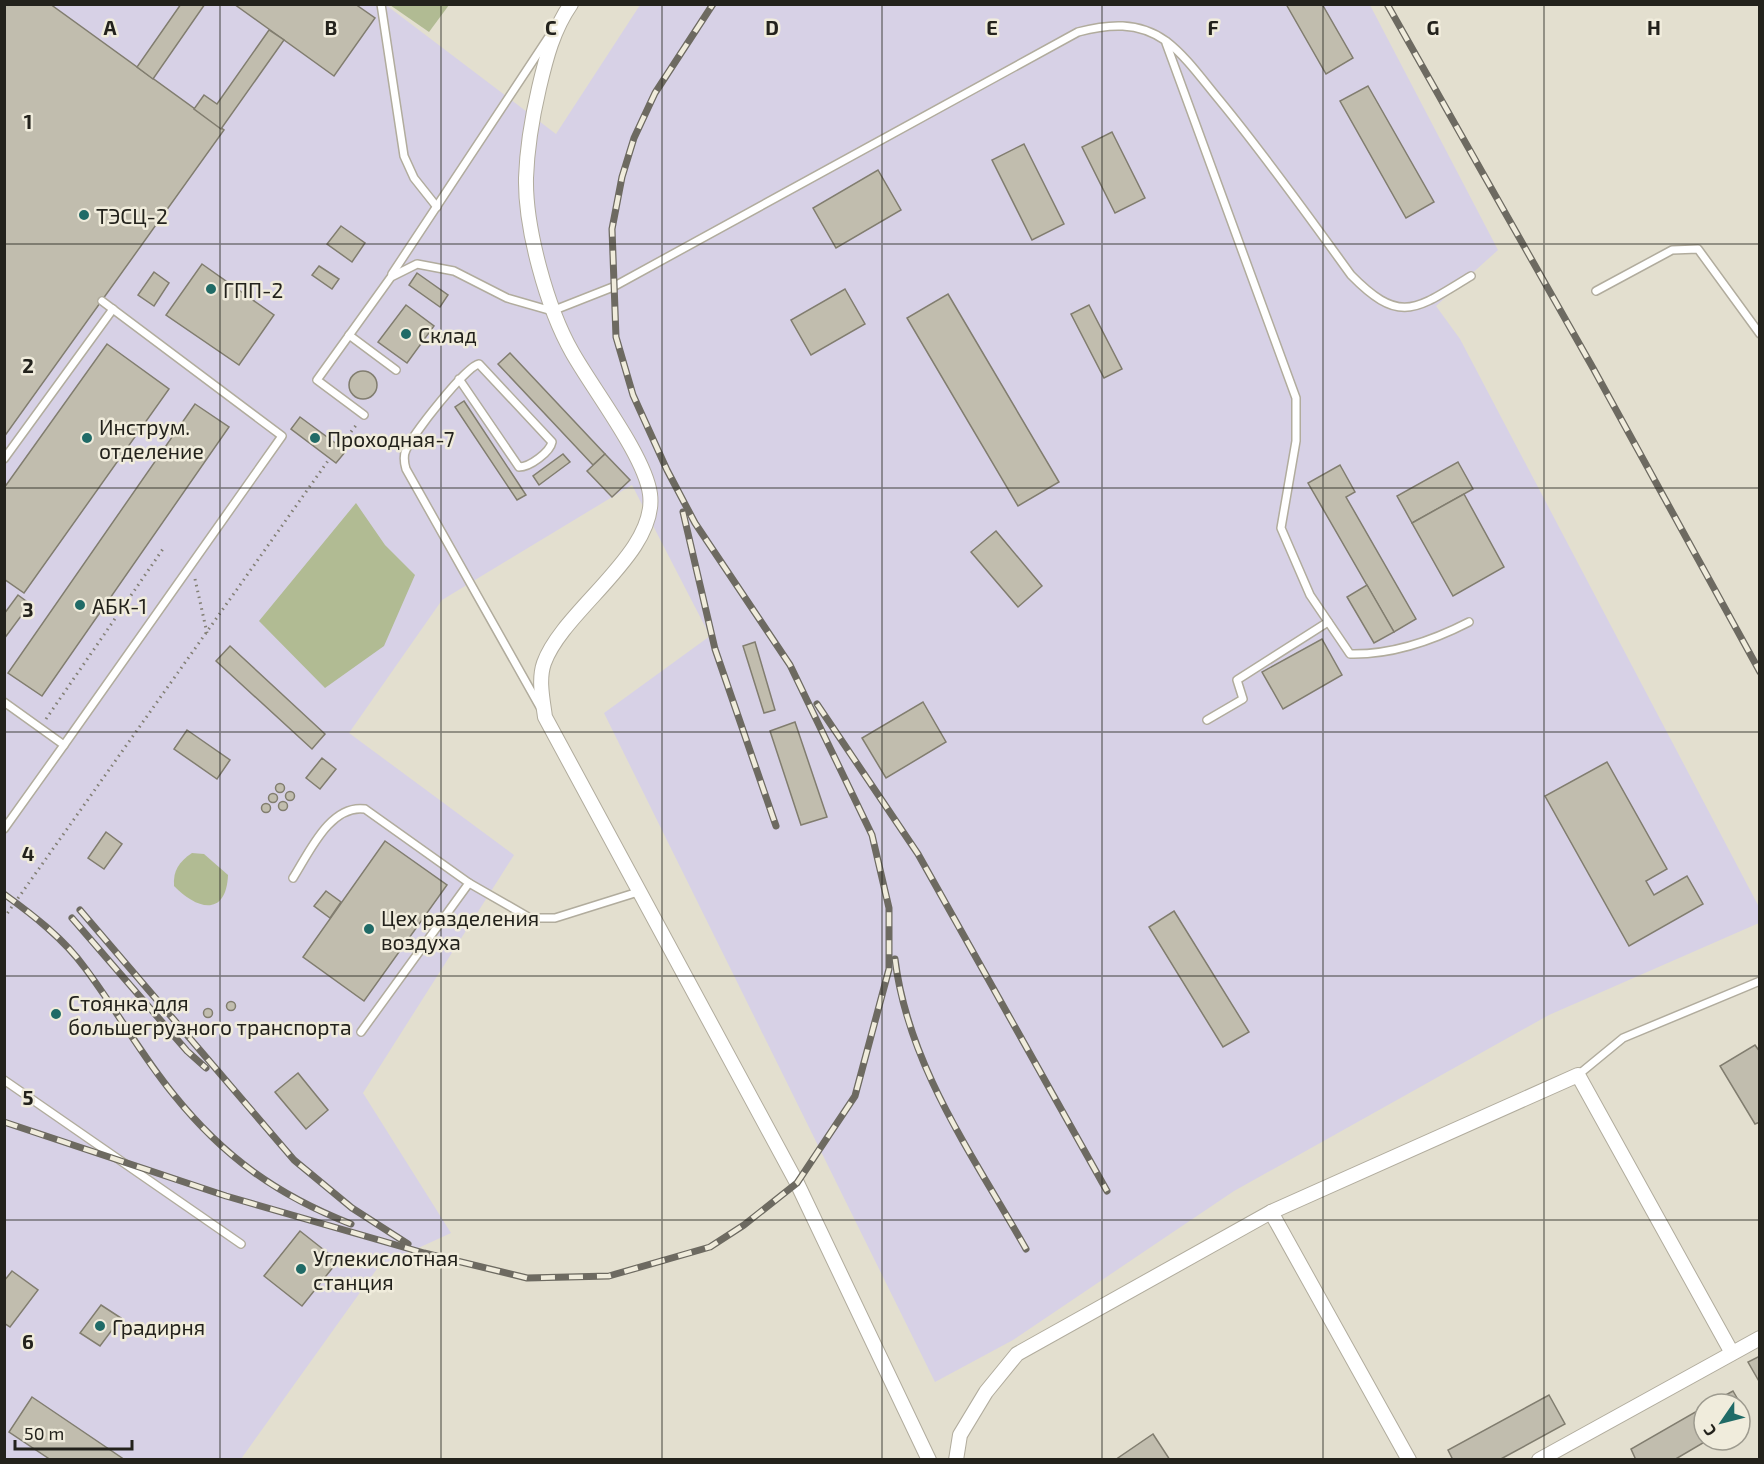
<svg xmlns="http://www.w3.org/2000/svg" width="1764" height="1464" font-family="'Exo 2',sans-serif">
	<rect width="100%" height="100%" fill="#e3dfcf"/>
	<!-- industrial -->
	<polygon fill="#d7d1e6" points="5,5 386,5 556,134 640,5 1370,5 1498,250 1436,306 1460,339 1759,907 1759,923 1549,1015 1234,1191 1013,1340 935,1382 604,713 710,636 632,485 442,600 349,733 514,855 363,1093 451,1233 379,1266 241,1459 5,1460"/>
	<!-- green -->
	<g fill="#b1bb93">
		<polygon points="390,5 449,4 449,5 429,32"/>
		<polygon points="356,503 385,545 415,575 384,646 325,688 259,621"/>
		<path d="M 192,853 L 204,854 L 228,875 C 226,918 196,909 174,886 C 173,870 179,862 192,853 Z"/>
	</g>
	<!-- building -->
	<g fill="#c1bdae" stroke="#817d6f" stroke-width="1.5">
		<polygon points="4,4 50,4 224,130 4,437"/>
		<polygon points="181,4 205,4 153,79 137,67"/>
		<polygon points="234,4 355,4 375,18 334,76"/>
		<polygon points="1286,4 1322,4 1353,58 1326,74"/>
		<polygon points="269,30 284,40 221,129 194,109 204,95 217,104"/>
		<polygon points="1368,86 1434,202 1406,218 1340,101"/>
		<polygon points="1112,132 1145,198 1115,213 1082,147"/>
		<polygon points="1024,144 1064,224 1032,240 992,160"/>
		<polygon points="878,170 901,210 836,248 813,208"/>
		<polygon points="341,226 365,243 352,262 327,244"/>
		<polygon points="202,264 274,315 239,365 166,315"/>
		<polygon points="319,266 339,279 332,289 312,275"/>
		<polygon points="154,272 169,283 154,306 138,295"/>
		<polygon points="417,273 448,295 440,307 409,285"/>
		<polygon points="845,289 865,324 811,355 791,320"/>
		<polygon points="948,294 1059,482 1018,506 907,318"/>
		<polygon points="406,305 434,326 407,363 378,342"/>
		<polygon points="1089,305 1122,369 1104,378 1071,314"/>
		<polygon points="107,344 169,389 24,593 4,579 4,488"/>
		<polygon points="510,353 605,454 593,465 498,364"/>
		<circle cx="363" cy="385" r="14"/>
		<polygon points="464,401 526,495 517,500 455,407"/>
		<polygon points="195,404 229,427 42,696 8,673"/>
		<polygon points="300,417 346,451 336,463 291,429"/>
		<polygon points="563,454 570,462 539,485 533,476"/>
		<polygon points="605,454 630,480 612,497 587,471"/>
		<polygon points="1458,462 1473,489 1412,523 1397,496"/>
		<polygon points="1340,465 1355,492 1346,497 1416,619 1394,632 1308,483"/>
		<polygon points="1464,494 1504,567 1453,596 1412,523"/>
		<polygon points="996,531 1042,586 1018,607 971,552"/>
		<polygon points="1367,585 1394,632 1374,643 1347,597"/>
		<polygon points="18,595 30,604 4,639 4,614"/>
		<polygon points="1322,639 1342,675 1283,709 1262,672"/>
		<polygon points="755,642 775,710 764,713 743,646"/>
		<polygon points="230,646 325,734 312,749 216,661"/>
		<polygon points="923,702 946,742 886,778 862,738"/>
		<polygon points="795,722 827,817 801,825 770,731"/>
		<polygon points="187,730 230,760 217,779 174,749"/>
		<polygon points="322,758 336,769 320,789 306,778"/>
		<polygon points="1607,762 1667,869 1646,881 1654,895 1687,876 1703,904 1629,946 1545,796"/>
		<circle cx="280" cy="788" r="4.5"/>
		<circle cx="290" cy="796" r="4.5"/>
		<circle cx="273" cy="798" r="4.5"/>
		<circle cx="283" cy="806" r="4.5"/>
		<circle cx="266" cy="808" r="4.5"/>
		<polygon points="106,832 122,844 104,869 88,858"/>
		<polygon points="385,841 447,885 364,1001 303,957"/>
		<polygon points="326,891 341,902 330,918 314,906"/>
		<polygon points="1174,911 1249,1032 1223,1047 1149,927"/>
		<circle cx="231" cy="1006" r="4.5"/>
		<circle cx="208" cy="1013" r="4.5"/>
		<polygon points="1755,1045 1760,1052 1760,1122 1755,1124 1720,1066"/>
		<polygon points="298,1073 328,1110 306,1129 275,1092"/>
		<polygon points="300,1231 338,1261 302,1306 264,1276"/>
		<polygon points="12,1271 38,1290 10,1327 4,1323 4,1281"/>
		<polygon points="101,1305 121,1318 100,1346 80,1333"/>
		<polygon points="1760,1356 1760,1383 1748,1362"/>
		<polygon points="1733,1391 1748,1417 1740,1422 1740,1404 1709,1404"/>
		<polygon points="1549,1395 1565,1424 1499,1460 1453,1460 1448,1450"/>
		<polygon points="32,1397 125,1460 51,1460 9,1432"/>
		<polygon points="1704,1407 1704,1440 1708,1440 1674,1460 1636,1460 1631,1449"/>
		<polygon points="1153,1434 1170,1460 1115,1460"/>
	</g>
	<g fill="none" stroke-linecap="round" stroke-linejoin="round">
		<defs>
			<g id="service">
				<polyline points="381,4 404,156 414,178 437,207"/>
				<path d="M 1166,43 L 1296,398 L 1296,441 L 1281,528 L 1310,595 L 1350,654 C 1393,655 1432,641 1469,622"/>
				<polyline points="392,274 548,38"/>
				<polyline points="1596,291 1672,250 1698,249 1760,334"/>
				<polyline points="349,335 396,370"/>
				<path d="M 459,379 L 519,467 C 530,467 550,452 552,442 L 479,364 C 466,366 412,435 406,450 C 403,456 404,462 406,469 L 540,707"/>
				<path d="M 364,415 L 317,380 L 391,277 L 417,264 L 454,271 L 507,298 L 552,311 L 613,287 L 1078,32 C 1108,24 1138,21 1166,41 C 1187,57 1204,82 1221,102 C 1267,158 1309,217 1351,275 C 1401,326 1416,309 1471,276"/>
				<polyline points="4,459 113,309"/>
				<polyline points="4,702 64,745 4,829"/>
				<polyline points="1207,720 1243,699 1237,680 1328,622"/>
				<polyline points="64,745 282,436 102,301"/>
				<path d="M 293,878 C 309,853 330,804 365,809 L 469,883 L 361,1032"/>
				<polyline points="469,883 530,918 555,918 638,892"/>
				<polyline points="1578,1075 1623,1038 1760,981"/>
				<polyline points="4,1080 241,1244"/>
			</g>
			<g id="minor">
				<path d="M 571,4 C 553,30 546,58 539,88 C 532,118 527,148 526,178 C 525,228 547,308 572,352 C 592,388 645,456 650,494 C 658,553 563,610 544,663 C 538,680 543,701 545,717 L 797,1183 L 929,1460"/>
				<polyline points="1271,1212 1409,1460"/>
				<polyline points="956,1460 960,1435 986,1392 1017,1354 1271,1212 1578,1075 1732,1353"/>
				<polyline points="1539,1460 1760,1338"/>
			</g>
		</defs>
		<!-- service casing -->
		<use href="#service" stroke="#b1ac9d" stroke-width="10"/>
		<!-- minor casing -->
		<use href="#minor" stroke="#b1ac9d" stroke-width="16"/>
		<!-- path -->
		<g stroke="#827f74" stroke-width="3" stroke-dasharray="1.5 4.5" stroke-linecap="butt">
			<polyline points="340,446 357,424"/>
			<polyline points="195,579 207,633"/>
			<polyline points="46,719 165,546"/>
			<polyline points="4,918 330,458"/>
		</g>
		<!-- service -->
		<use href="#service" stroke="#fff" stroke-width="7"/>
		<!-- minor -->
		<use href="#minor" stroke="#fff" stroke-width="14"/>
		<defs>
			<g id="rail">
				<polyline points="1387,4 1593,368 1760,672"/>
				<polyline points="683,512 715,649 776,826"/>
				<polyline points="817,704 918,854 1107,1191"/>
				<path d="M 4,894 C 33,915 64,939 85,968 C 116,1009 141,1055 174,1095 C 224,1157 277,1195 351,1224"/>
				<polyline points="80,910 294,1160 352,1208 408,1244"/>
				<polyline points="72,918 187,1051 206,1068"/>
				<path d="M 895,959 C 908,1066 974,1157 1026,1249"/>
				<polyline points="4,1122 226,1196 424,1253 527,1278 609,1276 710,1247 744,1225 797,1183 855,1096 889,969 889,908 872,835 790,665 695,523 667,470 633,395 616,337 612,229 622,177 634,138 655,93 713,4"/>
			</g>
		</defs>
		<!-- rail casing -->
		<use href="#rail" stroke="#6d6a61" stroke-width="7"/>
		<!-- rail -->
		<use href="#rail" stroke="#f0ecdc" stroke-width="4.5" stroke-dasharray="14" stroke-linecap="butt"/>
	</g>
	<!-- grid -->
	<path fill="none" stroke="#23221c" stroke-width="1.5" stroke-opacity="0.55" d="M 220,4 L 220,1460M 441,4 L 441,1460M 662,4 L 662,1460M 882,4 L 882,1460M 1102,4 L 1102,1460M 1323,4 L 1323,1460M 1544,4 L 1544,1460M 4,244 L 1760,244M 4,488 L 1760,488M 4,732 L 1760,732M 4,976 L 1760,976M 4,1220 L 1760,1220"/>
	<!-- markers -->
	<g fill="#206b67" stroke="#f0ecdc" stroke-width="2">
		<circle cx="84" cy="215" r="6"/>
		<circle cx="211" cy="289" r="6"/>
		<circle cx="406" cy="334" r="6"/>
		<circle cx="87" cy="438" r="6"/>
		<circle cx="315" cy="438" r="6"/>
		<circle cx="80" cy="605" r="6"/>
		<circle cx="369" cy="929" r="6"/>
		<circle cx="56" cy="1014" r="6"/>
		<circle cx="301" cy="1269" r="6"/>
		<circle cx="100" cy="1326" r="6"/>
	</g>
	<g text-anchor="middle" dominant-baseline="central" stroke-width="5" stroke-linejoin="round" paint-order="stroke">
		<!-- poi labels -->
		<g font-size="21" fill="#23221c" stroke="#f0ecdc" text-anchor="start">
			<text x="96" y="215">ТЭСЦ-2</text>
			<text x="223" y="289">ГПП-2</text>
			<text x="418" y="334">Склад</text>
			<text x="99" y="426">Инструм.<tspan x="99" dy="24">отделение</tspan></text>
			<text x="327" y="438">Проходная-7</text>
			<text x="92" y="605">АБК-1</text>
			<text x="381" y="917">Цех разделения<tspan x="381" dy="24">воздуха</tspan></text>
			<text x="68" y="1002">Стоянка для<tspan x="68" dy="24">большегрузного транспорта</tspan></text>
			<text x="313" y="1257">Углекислотная<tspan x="313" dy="24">станция</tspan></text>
			<text x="112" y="1326">Градирня</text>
		</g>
	</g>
	<g font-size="20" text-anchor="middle" font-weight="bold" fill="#23221c" stroke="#f0ecdc" stroke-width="5" stroke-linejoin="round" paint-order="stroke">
		<text x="110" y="35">A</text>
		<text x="331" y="35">B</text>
		<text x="551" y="35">C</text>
		<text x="772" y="35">D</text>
		<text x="992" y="35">E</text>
		<text x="1213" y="35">F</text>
		<text x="1433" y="35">G</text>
		<text x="1654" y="35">H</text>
		<text x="28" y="129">1</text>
		<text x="28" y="373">2</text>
		<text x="28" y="617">3</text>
		<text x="28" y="861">4</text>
		<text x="28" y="1105">5</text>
		<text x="28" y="1349">6</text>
	</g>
	<!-- border -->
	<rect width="1764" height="1464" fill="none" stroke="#23221c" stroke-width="12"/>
	<!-- north arrow -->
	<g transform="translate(1722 1422) rotate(235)"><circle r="28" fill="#f0ecdc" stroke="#9e9b8f" stroke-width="1.5"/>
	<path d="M0-4.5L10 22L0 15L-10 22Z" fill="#206b67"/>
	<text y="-9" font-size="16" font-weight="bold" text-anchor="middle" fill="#23221c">С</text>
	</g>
	<!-- scale -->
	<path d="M15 1440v9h117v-9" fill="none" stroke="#23221c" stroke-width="3"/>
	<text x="24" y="1440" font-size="18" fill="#23221c" stroke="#f0ecdc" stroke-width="4.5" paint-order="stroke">50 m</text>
</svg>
